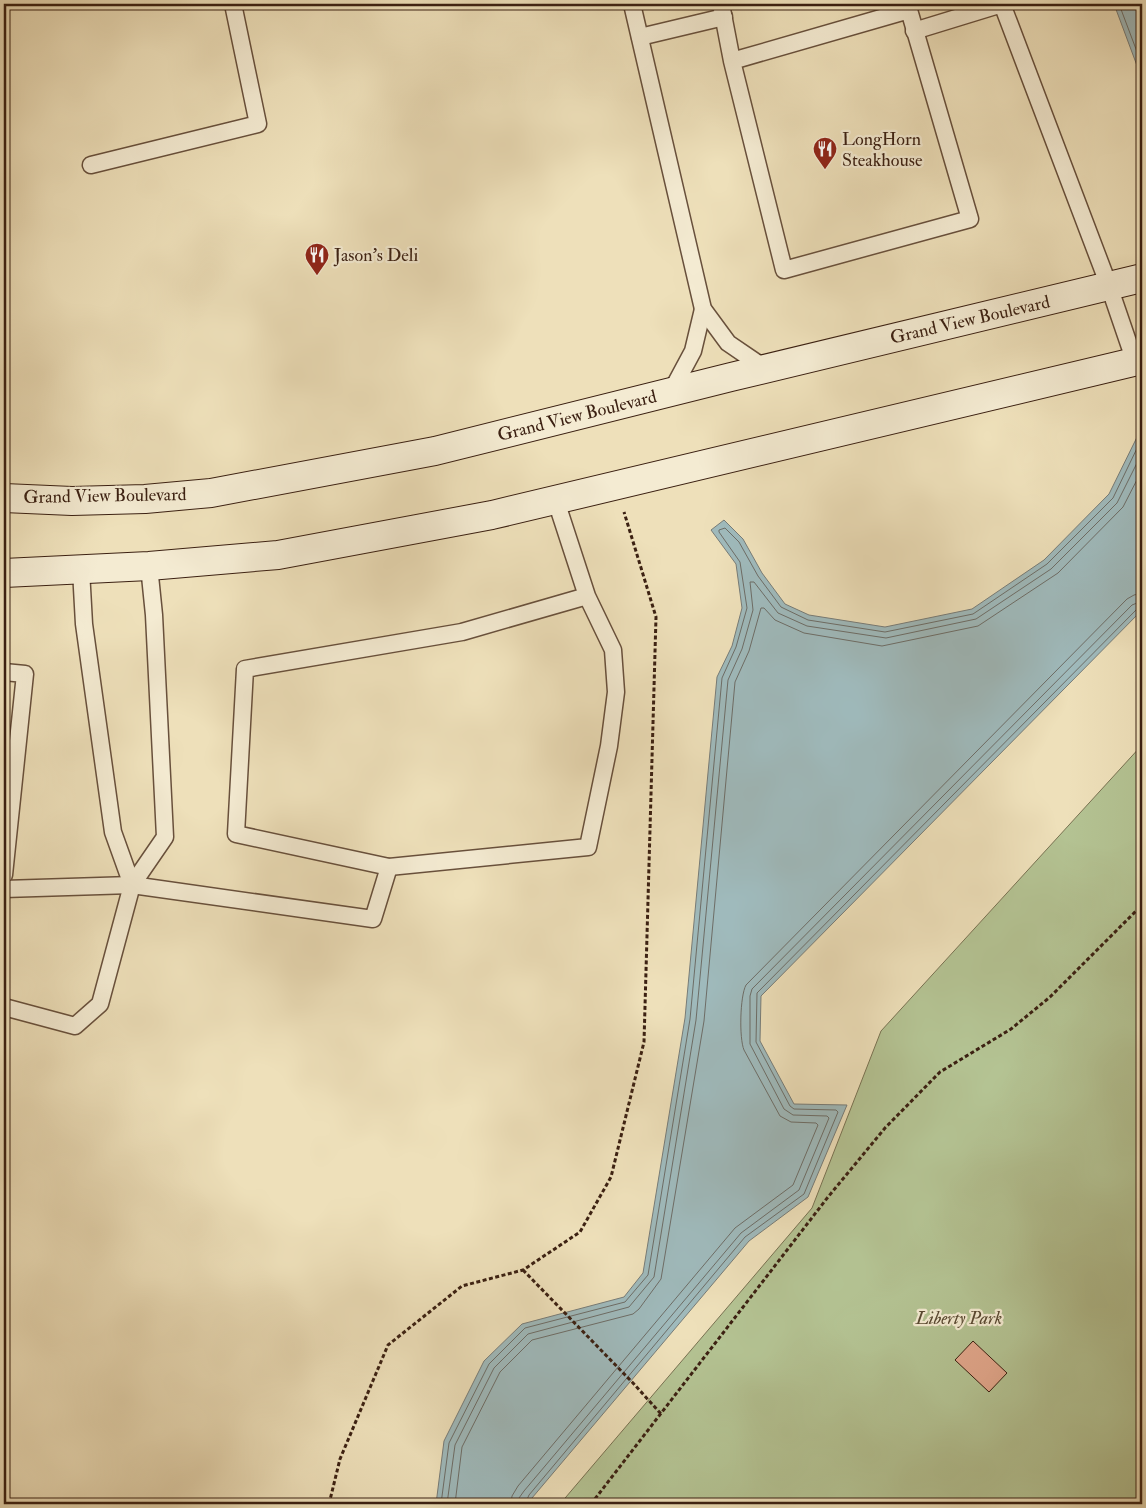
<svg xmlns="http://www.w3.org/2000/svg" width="1146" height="1508" font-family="'IM FELL Double Pica',serif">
	<rect width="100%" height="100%" fill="#eee0ba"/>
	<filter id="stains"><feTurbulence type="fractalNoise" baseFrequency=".004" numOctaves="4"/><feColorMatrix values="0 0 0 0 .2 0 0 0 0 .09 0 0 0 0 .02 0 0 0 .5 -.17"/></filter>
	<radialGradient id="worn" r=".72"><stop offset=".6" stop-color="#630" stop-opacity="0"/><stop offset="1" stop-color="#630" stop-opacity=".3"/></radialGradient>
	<!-- green -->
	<polygon fill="#b4c393" stroke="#787252" points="1142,745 1142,1504 560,1504 812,1208 881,1031"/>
	<!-- water -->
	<g fill="#9fbabc" stroke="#777c78">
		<polygon points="1114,4 1142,4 1142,79"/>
		<polygon points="1142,427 1142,610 761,996 760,1041 794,1104 847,1105 808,1197 749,1241 532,1498 529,1504 436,1504 444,1441 484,1361 522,1324 624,1297 643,1273 685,1018 717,677 732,646 742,608 736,564 711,530 724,520 743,539 762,573 785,604 809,615 885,627 972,609 1044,560 1109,494"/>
	</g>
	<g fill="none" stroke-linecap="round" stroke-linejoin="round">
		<!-- shore -->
		<g stroke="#6d6d67" stroke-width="1">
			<polyline points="1119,4 1142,65"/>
			<polyline points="441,1504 449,1443 489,1364 525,1328 625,1302 648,1275 690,1019 722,678 736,647 747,608 740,562 719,532 719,530 725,528 739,542 758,576 781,607 808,620 885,632 973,614 1047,564 1113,498 1142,438"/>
			<polyline points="447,1504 455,1445 494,1368 528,1334 629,1307 654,1277 696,1020 728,680 742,649 753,610 750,582 754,582 778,613 807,626 886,638 976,619 1051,569 1117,503 1142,453"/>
			<polyline points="455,1504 462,1447 500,1372 532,1340 633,1314 639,1309 661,1279 704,1021 735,682 749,651 761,608 764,608 775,620 804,633 882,646 978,626 1058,573 1123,507 1142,470"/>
			<path d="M 511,1504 L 512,1496 L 518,1486 L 735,1228 L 793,1185 L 818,1125 L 816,1123 L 791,1122 L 780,1116 L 744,1050 C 739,1038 740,996 746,985 L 1127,599 L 1134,595 L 1142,593"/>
			<polyline points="518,1504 519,1498 524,1491 741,1233 799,1190 829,1118 827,1116 793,1115 784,1109 750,1044 750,996 752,989 1132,605 1142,601"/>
			<polyline points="525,1504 529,1495 745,1237 804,1194 838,1112 836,1110 794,1109 790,1106 756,1042 757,993 1137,609 1142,607"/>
		</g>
	</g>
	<!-- building -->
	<polygon fill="#e1a78c" stroke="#3b2012" points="973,1341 1007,1373 989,1392 955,1360"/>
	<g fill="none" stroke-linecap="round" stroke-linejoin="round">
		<defs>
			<g id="service">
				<polyline points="632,4 703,309 728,343 766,369"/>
				<polyline points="721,4 732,61 784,270 970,219 909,10 732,61"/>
				<polyline points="1002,4 1109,286 1135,362"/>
				<polyline points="914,31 1002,4"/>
				<polyline points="640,37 724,17"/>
				<polyline points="91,165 258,124 233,4"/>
				<polyline points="671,392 693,351 703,309"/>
				<polyline points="556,501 587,596 613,650 616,692 609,746 588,847 389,867 236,834 245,669 462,632 587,596"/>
				<polyline points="81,570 84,624 113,832 132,885"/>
				<polyline points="4,672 25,674 4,875"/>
				<polyline points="132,885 165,837 154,615 149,566"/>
				<polyline points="4,889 132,885"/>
				<polyline points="4,1007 75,1026 100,1004 132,885 373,919 389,867"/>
			</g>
			<g id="secondary">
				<polyline points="4,498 72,501 145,499 211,493 435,451 731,377 1142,278"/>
				<polyline points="4,573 149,566 278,555 492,515 1142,360"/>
			</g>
		</defs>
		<!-- service casing -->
		<use href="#service" stroke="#68503c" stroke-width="19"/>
		<!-- secondary casing -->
		<use href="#secondary" stroke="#3b2012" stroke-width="30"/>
		<!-- path -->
		<g stroke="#3b2012" stroke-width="3" stroke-dasharray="4 2.5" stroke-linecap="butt">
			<polyline points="523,1270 633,1383 662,1415"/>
			<polyline points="329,1504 340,1459 388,1345 462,1286 523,1270 580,1232 611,1177 644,1042 656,617 624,512"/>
			<polyline points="591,1504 828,1197 885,1128 940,1072 1011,1029 1050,997 1142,905"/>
		</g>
		<!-- service -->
		<use href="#service" stroke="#f4ebd2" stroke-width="16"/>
		<!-- secondary -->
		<use href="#secondary" stroke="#f4ebd2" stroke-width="28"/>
	</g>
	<!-- icons -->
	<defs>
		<symbol id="restaurant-pin" viewBox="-11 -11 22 30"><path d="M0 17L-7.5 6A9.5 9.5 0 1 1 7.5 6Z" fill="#8f2418" stroke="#f4ebd2"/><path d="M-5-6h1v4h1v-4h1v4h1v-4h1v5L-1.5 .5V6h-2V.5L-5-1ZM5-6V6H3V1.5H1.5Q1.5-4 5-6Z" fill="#fff"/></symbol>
	</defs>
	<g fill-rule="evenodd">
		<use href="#restaurant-pin" x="811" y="135" width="28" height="38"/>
		<use href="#restaurant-pin" x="303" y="241" width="28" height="38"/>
	</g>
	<g text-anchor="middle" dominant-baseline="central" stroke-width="4.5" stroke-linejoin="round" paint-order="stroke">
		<!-- poi labels -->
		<g font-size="18" fill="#3b2012" stroke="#f4ebd2" text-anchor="start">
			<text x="842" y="139">LongHorn<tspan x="842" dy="21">Steakhouse</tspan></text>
			<text x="334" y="255">Jason's Deli</text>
		</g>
		<!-- street labels -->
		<g font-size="18" fill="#3b2012" stroke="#f4ebd2">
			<text transform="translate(970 320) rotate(-13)">Grand View Boulevard</text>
			<text transform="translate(577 416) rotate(-14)">Grand View Boulevard</text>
			<text transform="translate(105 496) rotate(-1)">Grand View Boulevard</text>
		</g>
		<!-- park labels -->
		<g font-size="18" font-style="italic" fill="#594932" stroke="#f4ebd2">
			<text x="959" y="1318">Liberty Park</text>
		</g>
	</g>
	<!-- margin -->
	<rect width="1146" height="1508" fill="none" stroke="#eee0ba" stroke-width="20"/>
	<rect x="5" y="5" width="1136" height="1498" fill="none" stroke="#3b2012" stroke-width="2.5"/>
	<rect x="10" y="10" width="1126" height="1488" fill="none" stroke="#3b2012"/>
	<rect width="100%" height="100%" filter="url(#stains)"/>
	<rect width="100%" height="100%" fill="url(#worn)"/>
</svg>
